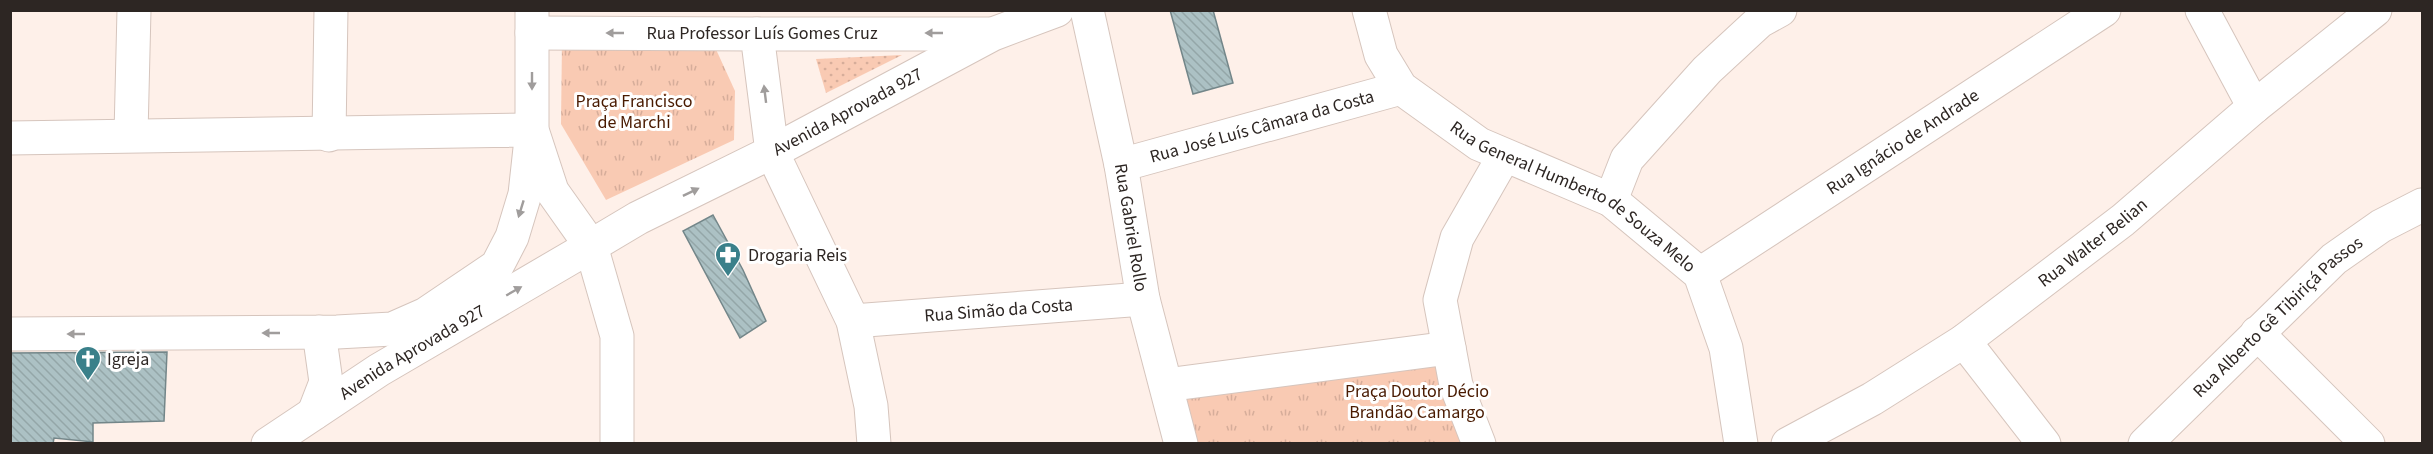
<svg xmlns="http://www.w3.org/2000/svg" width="2433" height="454" font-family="'Source Sans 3',sans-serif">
	<defs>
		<pattern id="park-tufts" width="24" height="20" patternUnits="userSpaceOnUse" patternTransform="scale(1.5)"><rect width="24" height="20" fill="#f9cab3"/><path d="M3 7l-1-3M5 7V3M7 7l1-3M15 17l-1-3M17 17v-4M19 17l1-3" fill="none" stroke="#d6ad9a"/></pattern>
		<pattern id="garden-dots" width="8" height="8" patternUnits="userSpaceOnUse" patternTransform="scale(1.5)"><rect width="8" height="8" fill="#f9cab3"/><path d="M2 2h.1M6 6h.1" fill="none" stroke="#d6ad9a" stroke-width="1.8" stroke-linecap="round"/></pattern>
		<pattern id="building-back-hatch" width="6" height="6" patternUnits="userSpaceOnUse" patternTransform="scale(1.5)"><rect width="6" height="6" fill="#acc1c4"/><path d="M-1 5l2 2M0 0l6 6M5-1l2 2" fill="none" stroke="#94a6a8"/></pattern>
	</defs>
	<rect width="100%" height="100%" fill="#fef0e9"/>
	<!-- park -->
	<g fill="url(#park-tufts)">
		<polygon points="562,41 714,45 735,91 734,140 606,200 561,124"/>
		<polygon points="1443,356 1479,443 1181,443 1172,389"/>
	</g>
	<!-- garden -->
	<polygon fill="url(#garden-dots)" points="902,55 826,93 816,59"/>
	<!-- building -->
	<g fill="url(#building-back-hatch)" stroke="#738689" stroke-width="1.5">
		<polygon points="1170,10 1213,10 1233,83 1193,94"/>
		<polygon points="713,215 743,270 766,321 740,338 683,231"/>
		<polygon points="167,352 164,421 93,423 93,442 54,438 53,444 10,444 10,353"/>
	</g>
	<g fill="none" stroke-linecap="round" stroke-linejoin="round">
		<defs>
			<g id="minor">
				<path id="s1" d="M 1087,10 L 1121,165 L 1143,299 L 1181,444"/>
				<path id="s2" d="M 1369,10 L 1381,55 L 1401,88 L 1479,144 L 1611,200 L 1700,274 L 1726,348 L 1741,444"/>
				<polyline points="2202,10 2254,107"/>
				<polyline points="757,34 988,34"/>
				<polyline points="131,134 134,10"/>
				<polyline points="329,135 331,10"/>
				<polyline points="10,138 532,130 525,194 512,237 497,266 426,314 392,329 337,332 10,334"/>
				<path id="s3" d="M 1121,165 L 1401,88"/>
				<polyline points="1611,200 1627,159 1707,70 1760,21 1780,10"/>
				<path id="s4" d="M 1700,274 L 2104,10"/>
				<path id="s5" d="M 853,321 L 1143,299"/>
				<polyline points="2257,333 2368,444"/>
				<polyline points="1964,341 2044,444"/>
				<polyline points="1166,385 1449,348"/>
				<polyline points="314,413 326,382 319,332"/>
				<path id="s6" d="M 268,444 L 379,370 L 591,246"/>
				<path id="s7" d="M 874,444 L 871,406 L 853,321 L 772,152 L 993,34 L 1057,10"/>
				<polyline points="1479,444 1456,385 1440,300 1457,238 1504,156"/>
				<path id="s8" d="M 1788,444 L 1872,399 L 1964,341 L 2123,220 L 2254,107 L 2375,10"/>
				<path id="s9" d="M 2145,444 L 2334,259 L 2381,226 L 2422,205"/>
			</g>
			<g id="tertiary">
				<polyline points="532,12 532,130 552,191 591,246 617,336 617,444"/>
				<polyline points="532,33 757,34 772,152 638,218 591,246"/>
			</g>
		</defs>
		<!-- minor casing -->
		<use href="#minor" stroke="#d6c5bd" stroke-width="35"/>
		<!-- tertiary casing -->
		<use href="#tertiary" stroke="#d6c5bd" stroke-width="35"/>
		<!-- minor -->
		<use href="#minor" stroke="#fff" stroke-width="33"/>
		<!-- tertiary -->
		<use href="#tertiary" stroke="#fff" stroke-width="33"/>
	</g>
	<!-- one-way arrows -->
	<defs><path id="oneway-solid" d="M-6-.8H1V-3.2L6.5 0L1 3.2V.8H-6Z" transform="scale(1.5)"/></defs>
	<g fill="#a09d9c">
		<use href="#oneway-solid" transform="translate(615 33) rotate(-180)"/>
		<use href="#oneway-solid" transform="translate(934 33) rotate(-180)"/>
		<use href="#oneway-solid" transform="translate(532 81) rotate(90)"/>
		<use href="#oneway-solid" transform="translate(765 94) rotate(-97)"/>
		<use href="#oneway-solid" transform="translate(691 192) rotate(-26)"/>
		<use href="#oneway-solid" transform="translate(521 209) rotate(107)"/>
		<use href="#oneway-solid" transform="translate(514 291) rotate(-30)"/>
		<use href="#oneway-solid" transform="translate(271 333) rotate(180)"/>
		<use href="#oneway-solid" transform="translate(76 334) rotate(180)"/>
	</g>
	<!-- icons -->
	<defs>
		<symbol id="pharmacy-pin" viewBox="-11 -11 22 30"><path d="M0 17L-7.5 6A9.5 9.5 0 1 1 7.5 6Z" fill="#3a808a" stroke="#fff"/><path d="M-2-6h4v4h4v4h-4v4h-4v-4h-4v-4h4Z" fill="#fff"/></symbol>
		<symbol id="church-pin" viewBox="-11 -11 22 30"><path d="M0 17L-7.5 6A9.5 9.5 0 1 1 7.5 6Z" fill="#3a808a" stroke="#fff"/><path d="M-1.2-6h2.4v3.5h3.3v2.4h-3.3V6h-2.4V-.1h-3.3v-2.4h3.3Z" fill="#fff"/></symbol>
	</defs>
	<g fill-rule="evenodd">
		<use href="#pharmacy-pin" x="713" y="240" width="30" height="40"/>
		<use href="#church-pin" x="73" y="344" width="30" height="40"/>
	</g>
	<g text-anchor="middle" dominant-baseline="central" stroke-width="6" stroke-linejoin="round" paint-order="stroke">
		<!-- street labels -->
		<g font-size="18" fill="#2d2623" stroke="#fff">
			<text x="762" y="33">Rua Professor Luís Gomes Cruz</text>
			<text stroke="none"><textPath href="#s7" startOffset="398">Avenida Aprovada 927</textPath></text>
			<text stroke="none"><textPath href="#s3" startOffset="146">Rua José Luís Câmara da Costa</textPath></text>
			<text stroke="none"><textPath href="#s4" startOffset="242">Rua Ignácio de Andrade</textPath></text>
			<text stroke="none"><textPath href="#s2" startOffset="290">Rua General Humberto de Souza Melo</textPath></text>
			<text stroke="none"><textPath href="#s1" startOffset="222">Rua Gabriel Rollo</textPath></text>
			<text stroke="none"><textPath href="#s8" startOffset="366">Rua Walter Belian</textPath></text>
			<text stroke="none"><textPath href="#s5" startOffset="146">Rua Simão da Costa</textPath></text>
			<text stroke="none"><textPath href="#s9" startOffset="184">Rua Alberto Gê Tibiriçá Passos</textPath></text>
			<text stroke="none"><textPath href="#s6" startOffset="171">Avenida Aprovada 927</textPath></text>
		</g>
		<!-- park labels -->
		<g font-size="18" fill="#491a00" stroke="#fff">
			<text x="634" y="101">Praça Francisco<tspan x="634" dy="21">de Marchi</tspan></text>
			<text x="1417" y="391">Praça Doutor Décio<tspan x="1417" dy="21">Brandão Camargo</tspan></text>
		</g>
		<!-- poi labels -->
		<g font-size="18" fill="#2d2623" stroke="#fff" text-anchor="start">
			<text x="748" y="255">Drogaria Reis</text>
			<text x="107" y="359">Igreja</text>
		</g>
	</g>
	<!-- border -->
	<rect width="2433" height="454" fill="none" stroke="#2d2623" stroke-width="24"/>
</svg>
